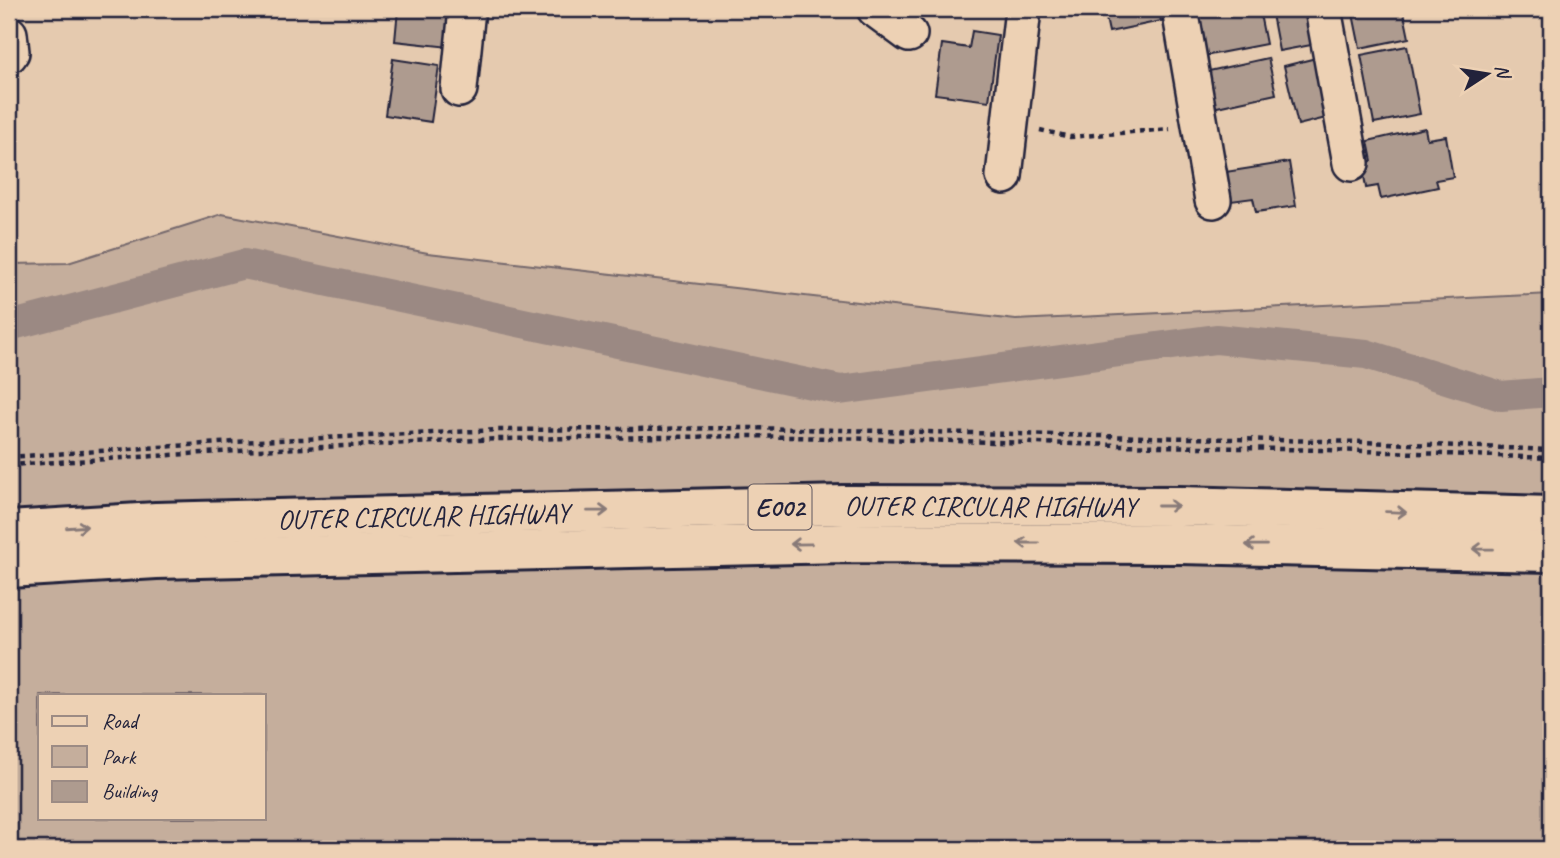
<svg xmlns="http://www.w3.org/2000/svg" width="1560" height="858" font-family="Caveat,sans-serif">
	<rect width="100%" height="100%" fill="#e5caaf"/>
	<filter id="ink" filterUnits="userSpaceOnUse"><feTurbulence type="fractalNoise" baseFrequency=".0143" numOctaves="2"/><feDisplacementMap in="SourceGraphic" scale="14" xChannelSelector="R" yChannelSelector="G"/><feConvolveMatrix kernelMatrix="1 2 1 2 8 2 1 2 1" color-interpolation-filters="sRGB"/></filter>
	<g filter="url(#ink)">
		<!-- green -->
		<path fill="#c5ae9c" stroke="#74686c" stroke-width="2" fill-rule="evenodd" d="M 222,214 L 428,253 L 1016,320 L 1551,294 L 1551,849 L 9,849 L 9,264 L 68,263 ZM 40,695 L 264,695 L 264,818 L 40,818 Z"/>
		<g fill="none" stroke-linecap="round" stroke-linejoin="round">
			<!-- canal -->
			<polyline stroke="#9b8983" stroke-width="30" points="9,326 244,264 840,390 1216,339 1366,354 1501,396 1551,392"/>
		</g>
		<!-- building -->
		<g fill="#ae9b8f" stroke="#22223b" stroke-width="2">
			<polygon points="398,9 453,9 449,47 395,41"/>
			<polygon points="1104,9 1158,9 1161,21 1109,32"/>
			<polygon points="1259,9 1266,44 1204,56 1194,10"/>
			<polygon points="1271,9 1316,9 1322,43 1279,51"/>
			<polygon points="1352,9 1403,9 1409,38 1360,48"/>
			<polygon points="972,31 998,35 989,101 935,94 942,44 969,48"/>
			<polygon points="1407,46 1420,114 1374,123 1361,55"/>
			<polygon points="1324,56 1338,115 1298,125 1284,66"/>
			<polygon points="1268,58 1276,94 1208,109 1200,73"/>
			<polygon points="393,59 439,66 431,122 385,115"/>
			<polygon points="1425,128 1427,139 1446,136 1453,177 1436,180 1438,187 1381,199 1378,186 1366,188 1362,163 1372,161 1368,141"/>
			<polygon points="1289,162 1296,206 1256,212 1253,198 1224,202 1219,173"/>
		</g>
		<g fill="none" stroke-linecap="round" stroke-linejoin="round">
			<defs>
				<g id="minor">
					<polyline points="875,9 909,34"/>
					<polyline points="1180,9 1213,200"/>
					<polyline points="1323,9 1351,163"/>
					<polyline points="9,34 11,52 9,55"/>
					<polyline points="459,89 467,9"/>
					<polyline points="1004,176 1023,9"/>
				</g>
				<g id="highway">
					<path id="s1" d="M 9,531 L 156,522 L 843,505 L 1179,506 L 1551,516"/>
					<polyline points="9,568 156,559 845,543 1180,544 1551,552"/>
				</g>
			</defs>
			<!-- minor casing -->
			<use href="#minor" stroke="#22223b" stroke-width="40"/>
			<!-- highway casing -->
			<use href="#highway" stroke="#22223b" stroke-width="44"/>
			<!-- path -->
			<g stroke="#22223b" stroke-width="4.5" stroke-dasharray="5 5" stroke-linecap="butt">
				<polyline points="1040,130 1070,137 1170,129"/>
				<polyline points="9,457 235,442 498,430 751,428 1364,442 1551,450"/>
				<polyline points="9,465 236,451 499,439 751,436 1364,451 1551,458"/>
			</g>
			<!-- minor -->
			<use href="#minor" stroke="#edd1b4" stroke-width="35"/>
			<!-- highway -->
			<use href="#highway" stroke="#edd1b4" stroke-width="38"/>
		</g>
		<!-- one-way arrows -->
		<defs><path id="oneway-shaft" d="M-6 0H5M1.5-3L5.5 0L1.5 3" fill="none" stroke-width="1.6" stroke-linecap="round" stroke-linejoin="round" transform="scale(1.75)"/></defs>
		<g stroke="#887a78">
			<use href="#oneway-shaft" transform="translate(1168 506)"/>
			<use href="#oneway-shaft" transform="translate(598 511) rotate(-1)"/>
			<use href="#oneway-shaft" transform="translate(1396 512) rotate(2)"/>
			<use href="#oneway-shaft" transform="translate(77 527) rotate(-4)"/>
			<use href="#oneway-shaft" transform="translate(1028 543) rotate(-180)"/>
			<use href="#oneway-shaft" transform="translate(801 544) rotate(179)"/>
			<use href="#oneway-shaft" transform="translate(1256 545) rotate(-179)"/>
			<use href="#oneway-shaft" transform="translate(1483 549) rotate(-179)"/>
		</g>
	</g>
	<g text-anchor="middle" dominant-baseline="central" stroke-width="5" stroke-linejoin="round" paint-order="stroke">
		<!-- shield labels -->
		<rect fill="#edd1b4" stroke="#5f565f" stroke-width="2" x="748.5" y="484.5" width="63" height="45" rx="5"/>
		<g font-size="26" font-weight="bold" fill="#22223b">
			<text x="780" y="507">E002</text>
		</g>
		<!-- street labels -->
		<g font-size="28" fill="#22223b" stroke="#edd1b4">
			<text stroke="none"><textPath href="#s1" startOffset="982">OUTER CIRCULAR HIGHWAY</textPath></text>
			<text stroke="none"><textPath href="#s1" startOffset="415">OUTER CIRCULAR HIGHWAY</textPath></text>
		</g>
	</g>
	<!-- margin -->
	<rect width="1560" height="858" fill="none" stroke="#edd1b4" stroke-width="35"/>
	<rect x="18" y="18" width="1525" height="823" fill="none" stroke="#22223b" stroke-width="2.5" filter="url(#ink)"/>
	<!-- legend -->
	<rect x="38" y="694" width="228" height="126" fill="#edd1b4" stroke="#9c8b84" stroke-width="2"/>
	<rect x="52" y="716" width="35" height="10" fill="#edd1b4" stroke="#9c8b84" stroke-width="2"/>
	<text x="102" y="728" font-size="21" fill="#22223b">Road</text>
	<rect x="52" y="746" width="35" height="21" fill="#c5ae9c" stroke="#9c8b84" stroke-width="2"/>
	<text x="102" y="764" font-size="21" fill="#22223b">Park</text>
	<rect x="52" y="781" width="35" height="21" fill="#ae9b8f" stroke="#9c8b84" stroke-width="2"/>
	<text x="102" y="798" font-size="21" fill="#22223b">Building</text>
	<!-- north arrow -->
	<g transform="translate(1487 74) rotate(78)" stroke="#edd1b4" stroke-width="5" paint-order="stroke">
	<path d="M0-5L12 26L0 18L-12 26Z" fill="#22223b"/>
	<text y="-10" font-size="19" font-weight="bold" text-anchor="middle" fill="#22223b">N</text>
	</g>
</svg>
